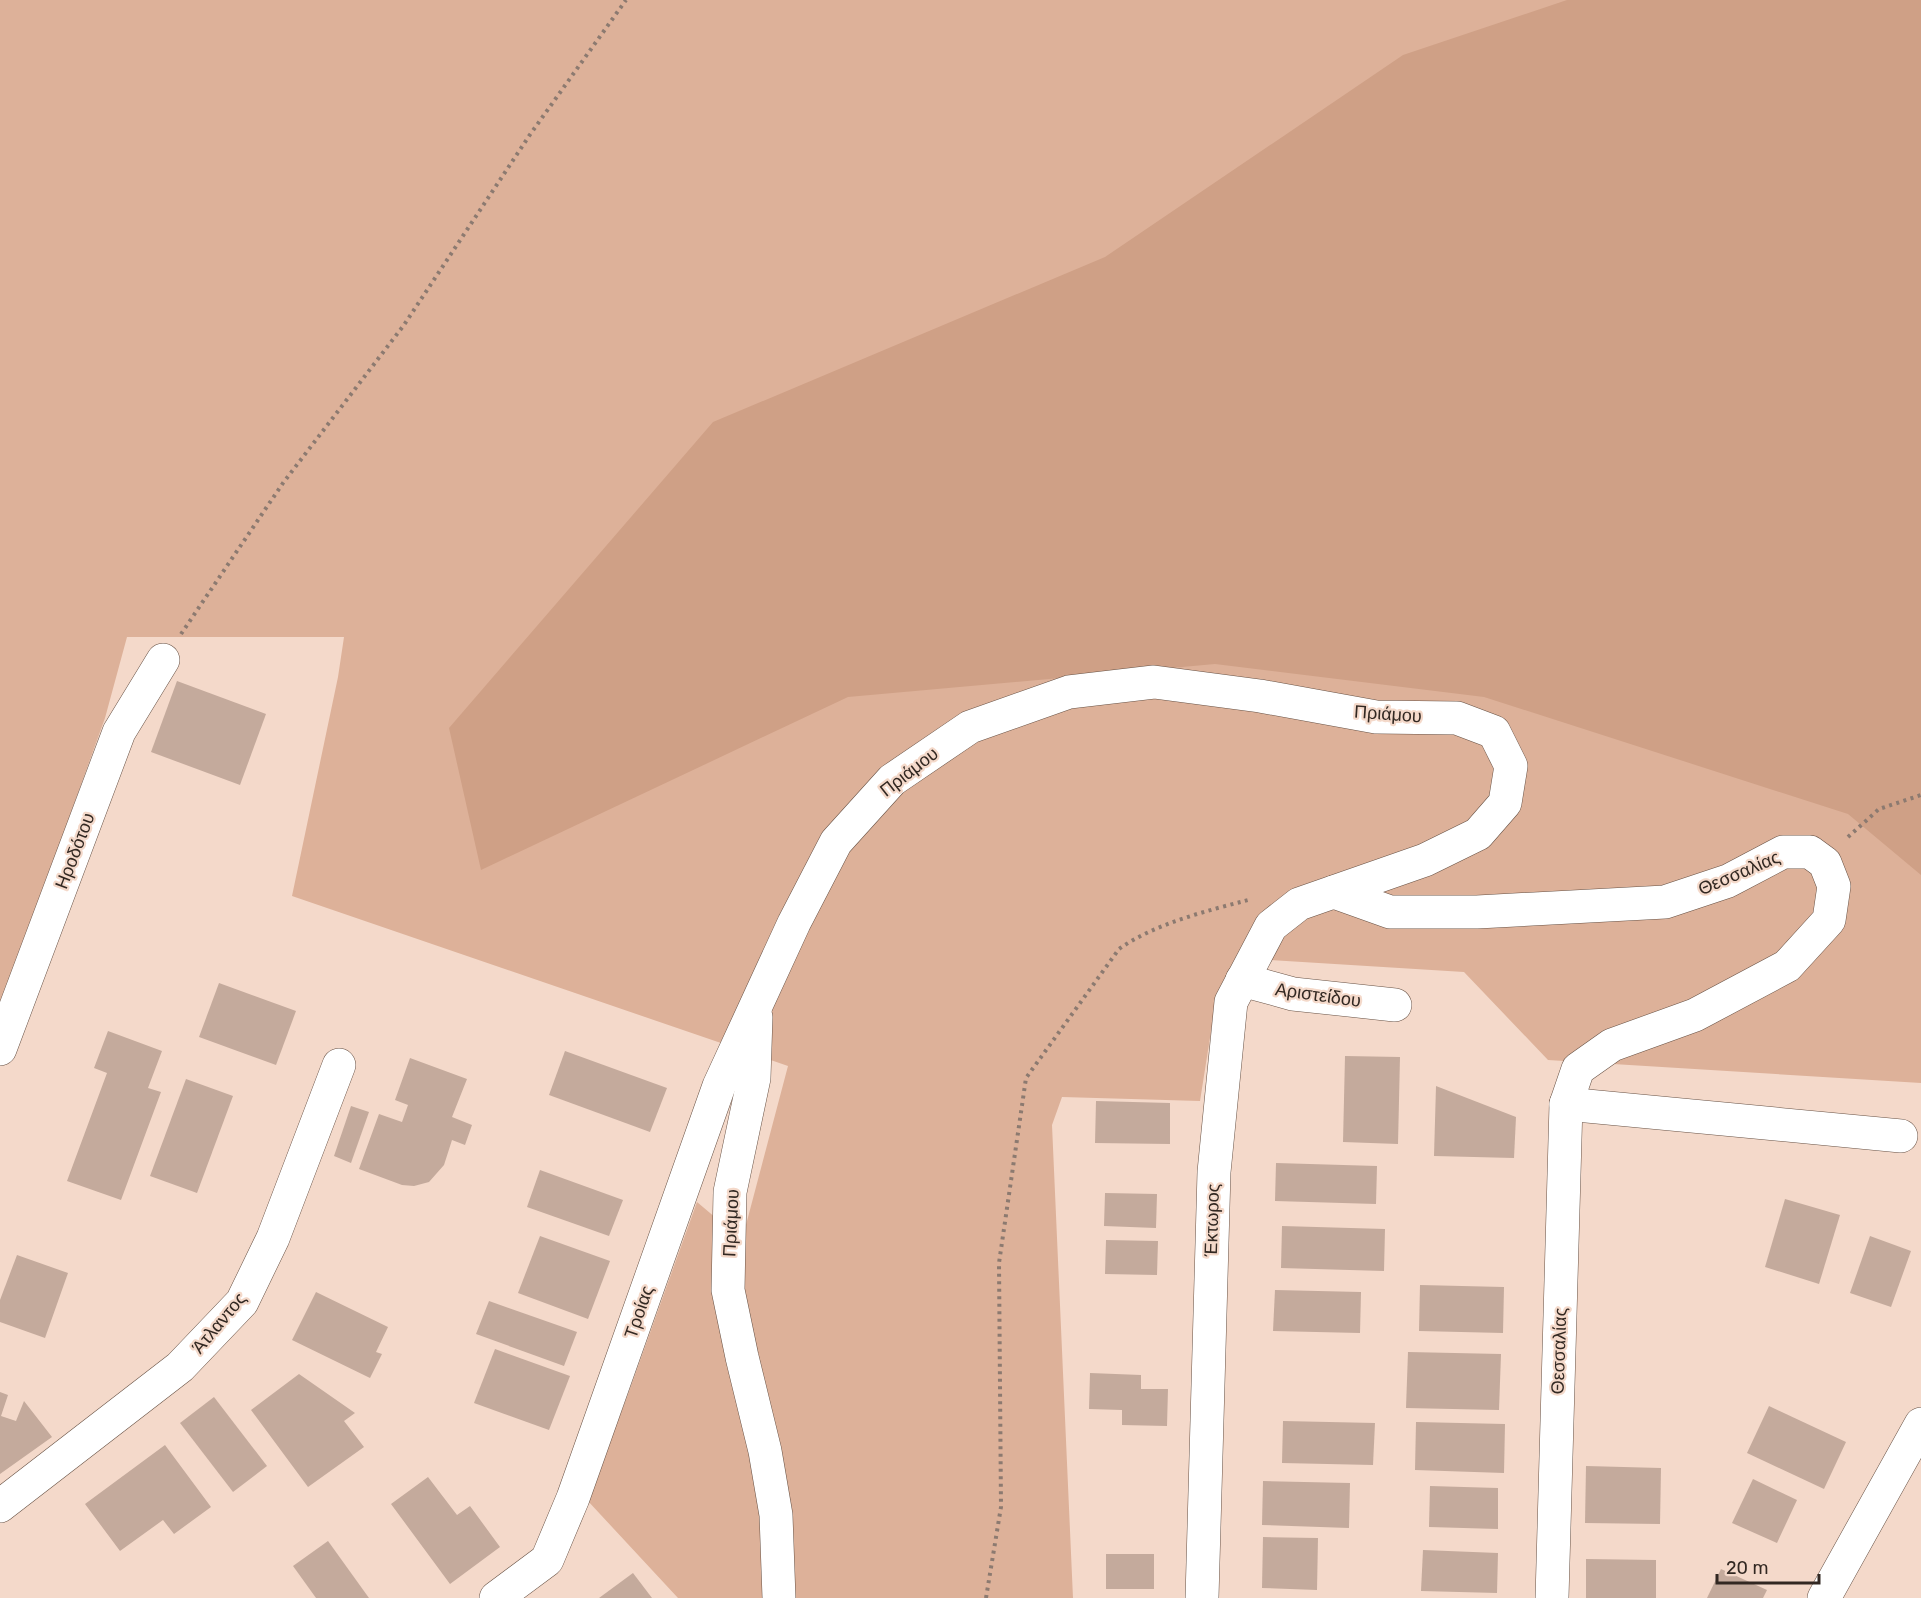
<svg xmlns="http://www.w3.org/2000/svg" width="1921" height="1598" font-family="Rubik,sans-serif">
	<rect width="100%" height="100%" fill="#f4d9ca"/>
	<!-- green -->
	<polygon fill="#ddb199" points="0,0 1921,0 1921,1083 1548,1060 1464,972 1252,959 1216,1000 1200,1101 1062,1097 1052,1125 1073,1598 678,1598 587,1500 627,1397 697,1202 742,1240 788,1066 292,896 338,677 344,637 127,637 105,718 0,1010"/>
	<!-- forest -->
	<polygon fill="#cfa086" points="1567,0 1921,0 1921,875 1848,814 1484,697 1215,664 848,697 481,870 449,728 713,422 1105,257 1403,55"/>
	<!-- building -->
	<g fill="#c4aa9c">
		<polygon points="177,681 266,714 240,785 151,752"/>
		<polygon points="219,983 296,1011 276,1065 199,1037"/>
		<polygon points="108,1031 162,1051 148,1088 161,1092 121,1200 67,1181 107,1073 94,1068"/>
		<polygon points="565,1051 667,1088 650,1132 549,1095"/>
		<polygon points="1345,1056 1400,1057 1398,1144 1343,1142"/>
		<polygon points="410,1058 467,1079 452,1117 472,1125 465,1145 452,1140 444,1165 429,1182 414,1186 402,1185 359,1169 379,1114 402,1122 408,1105 395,1100"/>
		<polygon points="186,1079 233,1096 197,1193 150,1176"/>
		<polygon points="1436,1086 1516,1117 1514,1158 1434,1156"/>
		<polygon points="1096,1101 1170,1103 1170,1144 1095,1143"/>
		<polygon points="351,1106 369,1112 351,1163 334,1156"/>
		<polygon points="1276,1163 1377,1166 1376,1204 1275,1201"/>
		<polygon points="540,1170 623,1200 609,1236 527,1207"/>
		<polygon points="1105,1193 1157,1194 1156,1228 1104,1226"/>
		<polygon points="1785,1199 1840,1215 1819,1284 1765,1267"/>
		<polygon points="1282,1226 1385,1229 1384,1271 1281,1268"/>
		<polygon points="540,1236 610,1261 588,1319 518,1293"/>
		<polygon points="1870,1236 1911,1251 1891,1307 1850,1293"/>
		<polygon points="1106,1240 1158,1241 1157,1275 1105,1274"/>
		<polygon points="17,1255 68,1273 45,1338 0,1322 0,1300"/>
		<polygon points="1420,1285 1504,1287 1503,1333 1419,1331"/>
		<polygon points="1275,1290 1361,1292 1360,1333 1273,1331"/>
		<polygon points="316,1292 388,1327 376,1352 382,1354 370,1378 292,1340"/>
		<polygon points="489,1301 577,1332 564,1366 476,1334"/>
		<polygon points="495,1349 570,1376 549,1430 474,1403"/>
		<polygon points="1408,1352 1501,1354 1499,1410 1406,1408"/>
		<polygon points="1090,1373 1141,1375 1141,1389 1168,1389 1167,1426 1122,1425 1122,1410 1089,1409"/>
		<polygon points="299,1374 355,1413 344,1421 364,1447 308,1487 251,1410"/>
		<polygon points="0,1392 8,1395 1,1416 16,1421 24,1401 52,1437 0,1474"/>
		<polygon points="214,1397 267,1466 233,1492 180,1423"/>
		<polygon points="1769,1406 1846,1442 1824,1489 1747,1453"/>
		<polygon points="1283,1421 1375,1423 1373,1465 1282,1463"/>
		<polygon points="1416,1422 1505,1424 1504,1473 1415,1470"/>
		<polygon points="165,1445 211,1507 174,1534 163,1520 120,1551 85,1504"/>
		<polygon points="1586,1466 1661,1468 1660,1524 1585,1523"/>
		<polygon points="428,1477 457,1515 470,1506 500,1547 450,1584 391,1504"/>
		<polygon points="1753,1479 1797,1500 1777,1543 1732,1523"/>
		<polygon points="1263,1481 1350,1483 1349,1528 1262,1525"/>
		<polygon points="1430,1486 1498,1488 1498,1529 1429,1527"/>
		<polygon points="1263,1537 1318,1538 1317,1590 1262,1588"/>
		<polygon points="328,1541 369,1598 316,1598 293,1566"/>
		<polygon points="1423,1550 1498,1553 1497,1593 1421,1591"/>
		<rect x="1106" y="1554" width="48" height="35"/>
		<polygon points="1586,1559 1656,1560 1656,1598 1586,1598"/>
		<polygon points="1721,1569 1767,1590 1763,1598 1707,1598"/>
		<polygon points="633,1573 652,1598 599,1598"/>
	</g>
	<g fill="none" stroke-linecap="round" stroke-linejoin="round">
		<defs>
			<g id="minor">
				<polyline points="1334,892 1390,912 1477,912 1665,902 1728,881 1783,852 1810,852 1825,863 1834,886 1829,920 1787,966 1695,1015 1612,1045 1578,1069 1566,1104 1552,1598"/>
				<polyline points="1242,980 1293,994 1395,1005"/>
				<polyline points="756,1017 754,1078 730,1192 728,1290 742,1357 765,1451 776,1515 779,1598"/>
				<polyline points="0,1049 119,732 163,660"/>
				<polyline points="1566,1104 1901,1136"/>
				<polyline points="0,1506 180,1367 242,1302 273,1238 339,1065"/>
				<polyline points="496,1598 547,1560 573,1498 719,1086 794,923 836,842 892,780 970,727 1069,692 1154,682 1260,696 1376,717 1457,718 1494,732 1511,766 1505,803 1478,834 1425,860 1299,904 1271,926 1231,1002 1214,1172 1202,1598"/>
				<polyline points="1824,1598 1921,1424"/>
			</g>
		</defs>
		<!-- minor casing -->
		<use href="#minor" stroke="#685245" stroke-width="34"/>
		<!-- path -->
		<g stroke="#8c7a70" stroke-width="4" stroke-dasharray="3 4.5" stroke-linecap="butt">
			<polyline points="181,634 283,483 404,325 529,136 626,0"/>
			<polyline points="1848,837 1879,809 1921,795"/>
			<path d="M 986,1598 L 1001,1507 L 999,1263 L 1026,1078 L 1119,949 C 1154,924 1206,911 1248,900"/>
		</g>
		<!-- minor -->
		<use href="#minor" stroke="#fff" stroke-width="33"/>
	</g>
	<g text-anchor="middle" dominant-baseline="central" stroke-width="4.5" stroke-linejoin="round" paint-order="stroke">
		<!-- street labels -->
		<g font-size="18" fill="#322822" stroke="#f4d9ca">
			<text transform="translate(1388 714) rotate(4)">Πριάμου</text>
			<text transform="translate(909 772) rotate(-38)">Πριάμου</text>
			<text transform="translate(75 851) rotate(-69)">Ηροδότου</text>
			<text transform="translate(1739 873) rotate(-23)">Θεσσαλίας</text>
			<text transform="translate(1318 995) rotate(8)">Αριστείδου</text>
			<text transform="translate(1212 1220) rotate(-88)">Έκτωρος</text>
			<text transform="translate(731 1223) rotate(-87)">Πριάμου</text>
			<text transform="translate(639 1312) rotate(-71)">Τροίας</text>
			<text transform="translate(219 1323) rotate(-50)">Άτλαντος</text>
			<text transform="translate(1559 1351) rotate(-88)">Θεσσαλίας</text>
		</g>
	</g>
	<!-- scale -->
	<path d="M1717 1574v9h102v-9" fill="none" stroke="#322822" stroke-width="3"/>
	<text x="1726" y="1574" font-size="18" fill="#322822" stroke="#f4d9ca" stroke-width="4.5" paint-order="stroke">20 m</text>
</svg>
